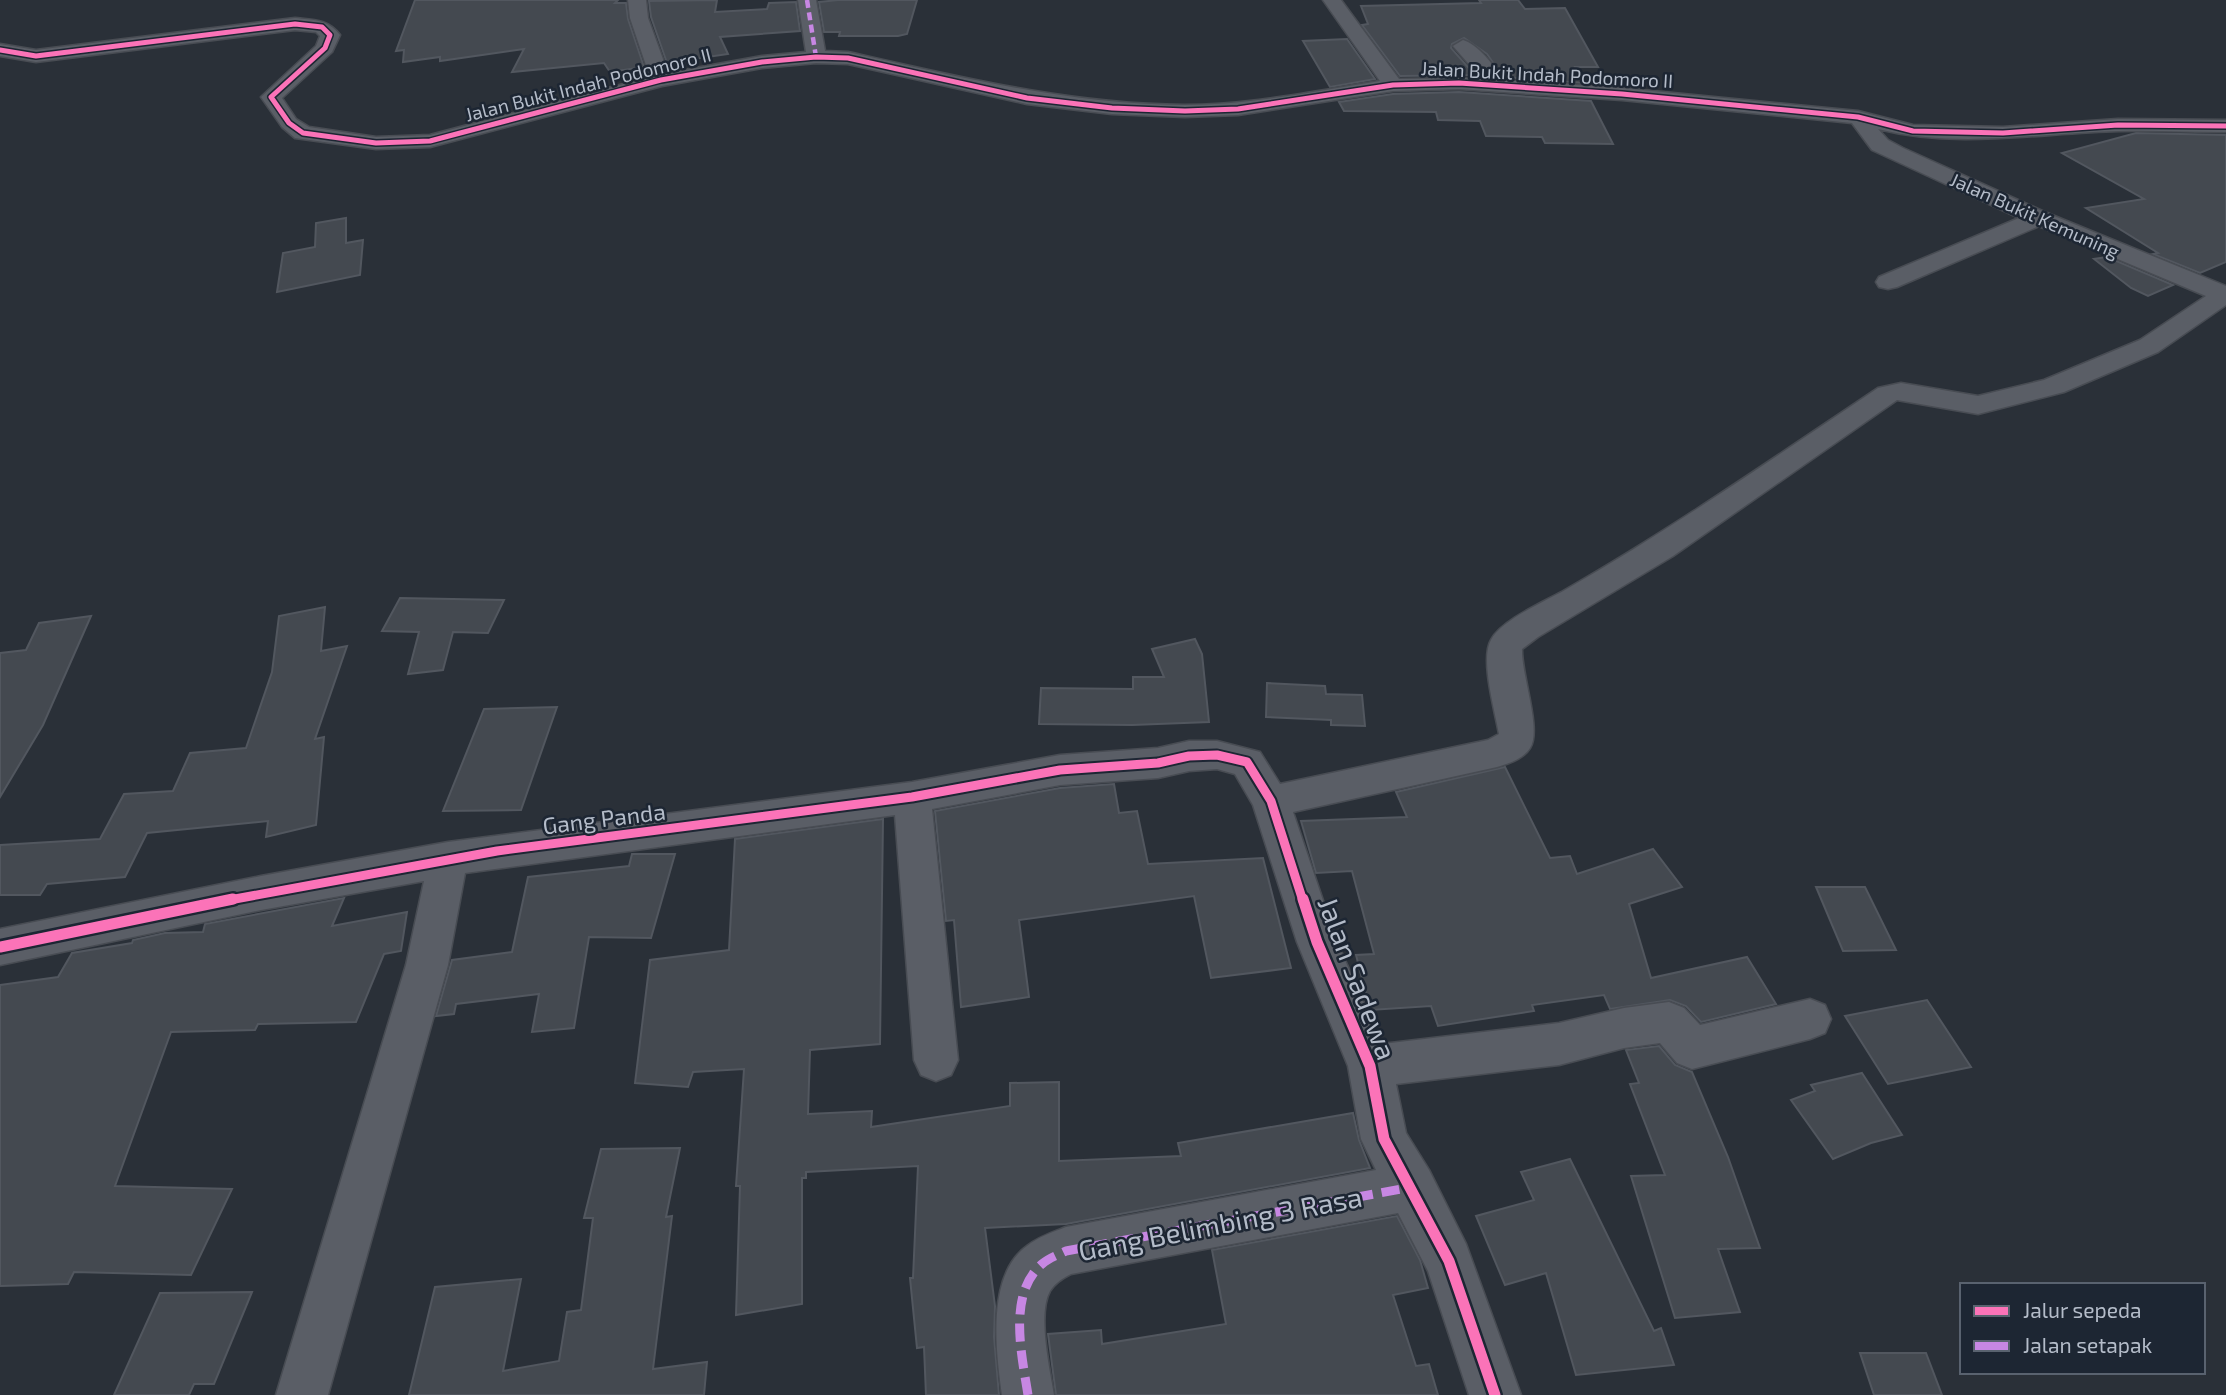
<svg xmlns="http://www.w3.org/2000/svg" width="2226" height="1395" font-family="'Exo 2',sans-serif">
	<rect width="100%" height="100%" fill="#2a3038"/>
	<!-- building -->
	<g fill="#444950" stroke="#52575f" stroke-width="2">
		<polygon points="415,0 618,0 615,3 626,3 628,19 644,67 610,72 604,63 512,72 524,49 440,61 440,57 403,62 404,50 396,51"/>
		<polygon points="717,0 715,12 767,9 769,3 796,2 800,31 720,37 728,54 667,63 651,17 649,1"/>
		<polygon points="838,0 917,0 907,34 898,36 839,36 840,32 824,32 819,2"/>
		<polygon points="1479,0 1518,0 1525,9 1565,8 1598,67 1575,67 1582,83 1503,77 1487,54 1464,38 1452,44 1451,48 1475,75 1400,76 1362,25 1368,24 1361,6 1481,3"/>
		<polygon points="1347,39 1375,79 1330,87 1303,41"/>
		<polygon points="1459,92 1591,101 1613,144 1545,143 1542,137 1486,136 1480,121 1438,120 1436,112 1344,111 1339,102 1393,94"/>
		<polygon points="2136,133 2226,135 2226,262 2200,273 2153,254 2158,253 2086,208 2144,199 2062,153"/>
		<polygon points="346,218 346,243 363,240 360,275 277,292 283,253 315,247 316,223"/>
		<polygon points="2107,257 2173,285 2148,296 2131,288 2094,259"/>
		<polygon points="400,598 504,600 488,633 453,632 443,670 408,674 419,632 382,631"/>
		<polygon points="325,607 321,651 347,646 315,739 324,737 316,825 266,837 268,821 147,833 125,877 47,884 40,895 0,895 0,845 100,839 124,794 173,791 190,753 246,748 272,672 279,616"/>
		<polygon points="91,616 43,725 0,797 0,653 26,650 39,623"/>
		<polygon points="1195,639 1202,654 1209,722 1132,725 1039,724 1041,688 1133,689 1133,677 1164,677 1152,649"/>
		<polygon points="1267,683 1325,686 1326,694 1362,695 1365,726 1331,725 1331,720 1266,717"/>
		<polygon points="557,707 521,810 443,811 484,709"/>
		<polygon points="1505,767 1550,858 1570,856 1577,874 1653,849 1682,887 1629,904 1651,978 1747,957 1776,1004 1701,1022 1686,1006 1670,1000 1610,1009 1604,995 1532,1005 1534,1011 1438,1026 1431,1006 1370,1010 1356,955 1374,954 1352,871 1316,873 1301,821 1407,817 1396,792"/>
		<polygon points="1114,784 1119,813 1137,811 1148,864 1263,858 1291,968 1211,978 1194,896 1019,920 1029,997 961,1007 954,920 946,921 935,811 1060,788"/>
		<polygon points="883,819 880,1044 810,1050 808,1114 872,1111 871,1127 1010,1106 1010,1083 1059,1082 1059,1161 1181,1156 1178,1143 1353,1113 1359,1140 1370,1168 1066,1224 985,1228 995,1306 994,1337 999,1395 926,1395 924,1347 917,1348 910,1278 913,1278 918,1166 806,1172 806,1178 802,1178 802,1304 736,1315 740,1186 736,1186 744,1069 693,1072 688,1087 635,1083 650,960 729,950 735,839"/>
		<polygon points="632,854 675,854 651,938 589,937 574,1028 532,1032 539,994 456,1004 454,1014 436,1016 452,960 512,952 528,877 629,866"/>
		<polygon points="1816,887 1865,887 1896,950 1843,951"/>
		<polygon points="344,898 332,926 407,912 401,951 384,954 356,1022 258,1024 255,1030 171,1032 115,1186 232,1189 191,1275 74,1272 68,1284 0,1286 0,985 58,977 72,953 132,943 133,940 165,933 203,932 205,924"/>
		<polygon points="1927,1000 1971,1067 1888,1084 1845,1016"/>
		<polygon points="1659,1046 1675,1065 1692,1072 1728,1157 1760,1248 1718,1249 1740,1312 1675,1318 1631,1176 1665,1175 1630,1084 1639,1083 1626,1050"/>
		<polygon points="1862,1073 1902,1135 1871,1143 1833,1159 1791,1100 1815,1091 1811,1085"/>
		<polygon points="680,1148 666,1217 672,1216 653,1369 707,1362 704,1395 409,1395 435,1287 521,1279 503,1371 559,1361 567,1312 581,1310 593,1218 584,1218 601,1149"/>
		<polygon points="1570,1159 1654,1331 1661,1328 1674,1365 1576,1375 1546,1273 1505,1285 1476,1216 1534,1200 1521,1172"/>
		<polygon points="1397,1216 1420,1260 1428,1288 1393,1295 1416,1366 1429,1364 1438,1395 1056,1395 1048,1334 1101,1330 1102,1344 1226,1324 1212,1250"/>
		<polygon points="252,1292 214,1384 194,1384 189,1395 114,1395 160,1293"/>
		<polygon points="1860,1353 1926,1353 1942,1395 1874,1395"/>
	</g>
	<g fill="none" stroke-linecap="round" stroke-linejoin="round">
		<defs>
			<path id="minor" d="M 628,0 L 646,0 L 648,18 L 668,73 L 762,56 L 806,52 L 798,0 L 816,0 L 825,51 L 848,52 C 960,77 1068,104 1184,105 C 1250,105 1315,91 1380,81 L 1323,0 L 1341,0 L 1399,79 L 1481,78 L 1453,46 L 1463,40 C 1477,44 1496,66 1501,80 L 1622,88 L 1858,111 L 1913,125 L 2003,127 L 2118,119 L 2226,120 L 2226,132 C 2190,132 2154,130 2119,131 C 2038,133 1958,149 1878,129 L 1888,140 L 1903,148 L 2047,213 L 2226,286 L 2226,305 L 2158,352 L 2064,392 L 1978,414 L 1897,400 L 1673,556 L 1538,637 L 1522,649 C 1521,674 1542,730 1530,748 C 1524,758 1508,764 1497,767 L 1293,812 L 1337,942 L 1382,1044 L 1559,1023 L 1624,1008 L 1669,1002 L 1684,1008 L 1700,1025 L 1810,999 L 1825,1005 L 1831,1019 L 1825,1033 L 1810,1039 L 1692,1069 L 1677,1063 L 1660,1043 L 1624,1048 L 1559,1065 L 1396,1084 L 1406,1133 L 1429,1170 L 1466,1244 L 1521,1395 L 1469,1395 L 1428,1271 L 1398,1213 L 1071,1274 C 1063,1278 1055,1283 1050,1291 C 1037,1314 1050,1370 1054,1395 L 1002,1395 C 996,1352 986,1275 1027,1246 C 1038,1237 1053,1232 1066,1227 L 1376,1170 L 1361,1139 L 1348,1066 L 1297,942 L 1253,805 L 1235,774 L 1217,769 L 1189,771 L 1158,778 L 1060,785 L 932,809 L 958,1060 L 951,1075 L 936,1081 L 921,1075 L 914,1060 L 895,815 L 465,873 L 448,965 L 328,1395 L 276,1395 L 406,965 L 424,881 L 261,910 L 0,965 L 0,929 L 261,876 L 448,842 L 912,782 L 1060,755 L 1158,748 L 1189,741 L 1217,741 L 1260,752 L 1280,784 L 1488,740 L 1499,734 C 1495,711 1480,659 1491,640 C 1501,620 1546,601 1565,590 C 1673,528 1775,457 1878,388 L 1901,383 L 1978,396 L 2044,380 L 2140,340 L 2206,296 L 2039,226 L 1897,287 L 1888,289 L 1879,287 L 1876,282 L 1879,277 L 2019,218 L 1872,150 L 1852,123 L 1622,100 L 1459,89 L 1393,91 L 1238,115 L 1185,117 L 1112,114 L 1027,104 L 848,64 L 816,63 L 762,68 L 662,86 L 430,147 L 376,149 L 295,138 L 282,127 L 261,97 L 316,46 L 320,36 L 316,32 L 295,30 L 36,62 L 0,56 L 0,44 L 36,50 L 295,18 C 313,20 328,19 340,35 L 332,52 L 282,98 L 296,119 L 309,127 L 376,137 L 430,135 L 650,77 L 630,18 Z"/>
		</defs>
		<!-- minor casing -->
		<use href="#minor" stroke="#484c53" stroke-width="3"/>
		<!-- minor -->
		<use href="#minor" fill="#5a5e66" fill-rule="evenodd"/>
		<!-- quiet-far1 -->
		<polyline stroke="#c787e3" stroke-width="4.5" stroke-dasharray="8 4.5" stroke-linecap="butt" points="807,0 816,57"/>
		<!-- quiet -->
		<path stroke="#c787e3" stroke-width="9" stroke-dasharray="18 9" stroke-linecap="butt" d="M 1028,1395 C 1022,1356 1007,1294 1042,1264 C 1049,1258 1058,1255 1066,1251 L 1412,1187"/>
		<defs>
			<polyline id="cycleway-far2" points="0,50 36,56 295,24 322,27 330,35 325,48 271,97 289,123 303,133 376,143 430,141 661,80 762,62 816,57 848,58 1027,98 1112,108 1185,111 1238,109 1393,85 1459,83 1622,94 1858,117 1913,131 2003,133 2118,125 2226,126"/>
			<polyline id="cycleway-far1" points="224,901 497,851 912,797 1060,770 1158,763 1189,756 1217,755 1247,762 1271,801 1303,901"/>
			<g id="cycleway">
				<polyline points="1303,899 1317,942 1370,1066 1384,1139 1449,1261 1495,1395"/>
				<polyline points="0,947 233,899"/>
			</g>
		</defs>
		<!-- cycleway-far2 casing -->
		<use href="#cycleway-far2" stroke="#1d2633" stroke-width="8"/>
		<!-- cycleway-far1 casing -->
		<use href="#cycleway-far1" stroke="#1d2633" stroke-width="13"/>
		<!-- cycleway casing -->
		<use href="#cycleway" stroke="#1d2633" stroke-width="16"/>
		<!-- cycleway-far2 -->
		<use href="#cycleway-far2" stroke="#fb73b8" stroke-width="5"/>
		<!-- cycleway-far1 -->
		<use href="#cycleway-far1" stroke="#fb73b8" stroke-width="9"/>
		<!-- cycleway -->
		<use href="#cycleway" stroke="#fb73b8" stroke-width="11"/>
	</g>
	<g text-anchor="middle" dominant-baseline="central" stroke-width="5" stroke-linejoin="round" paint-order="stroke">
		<!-- far-street labels -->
		<g font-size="19" fill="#b4bcc9" stroke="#1d2633">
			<text transform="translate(1547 74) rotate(3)">Jalan Bukit Indah Podomoro II</text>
			<text transform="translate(588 84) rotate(-14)">Jalan Bukit Indah Podomoro II</text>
			<text transform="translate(2035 215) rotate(24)">Jalan Bukit Kemuning</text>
		</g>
		<!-- street labels -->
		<g font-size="23" fill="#b4bcc9" stroke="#1d2633">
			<text transform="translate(604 818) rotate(-7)">Gang Panda</text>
		</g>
		<!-- near-street labels -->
		<g font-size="28" fill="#b4bcc9" stroke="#1d2633">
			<text transform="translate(1358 978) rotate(69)">Jalan Sadewa</text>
			<text transform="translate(1220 1223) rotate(-11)">Gang Belimbing 3 Rasa</text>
		</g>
	</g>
	<!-- legend -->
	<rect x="1960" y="1283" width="245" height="91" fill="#1d2633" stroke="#59626f" stroke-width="2"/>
	<rect x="1974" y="1306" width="35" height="10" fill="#fb73b8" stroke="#59626f" stroke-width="2"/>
	<text x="2023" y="1318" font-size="21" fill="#b4bcc9">Jalur sepeda</text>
	<rect x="1974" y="1341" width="35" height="10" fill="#c787e3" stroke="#59626f" stroke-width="2"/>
	<text x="2023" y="1353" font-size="21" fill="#b4bcc9">Jalan setapak</text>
</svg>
